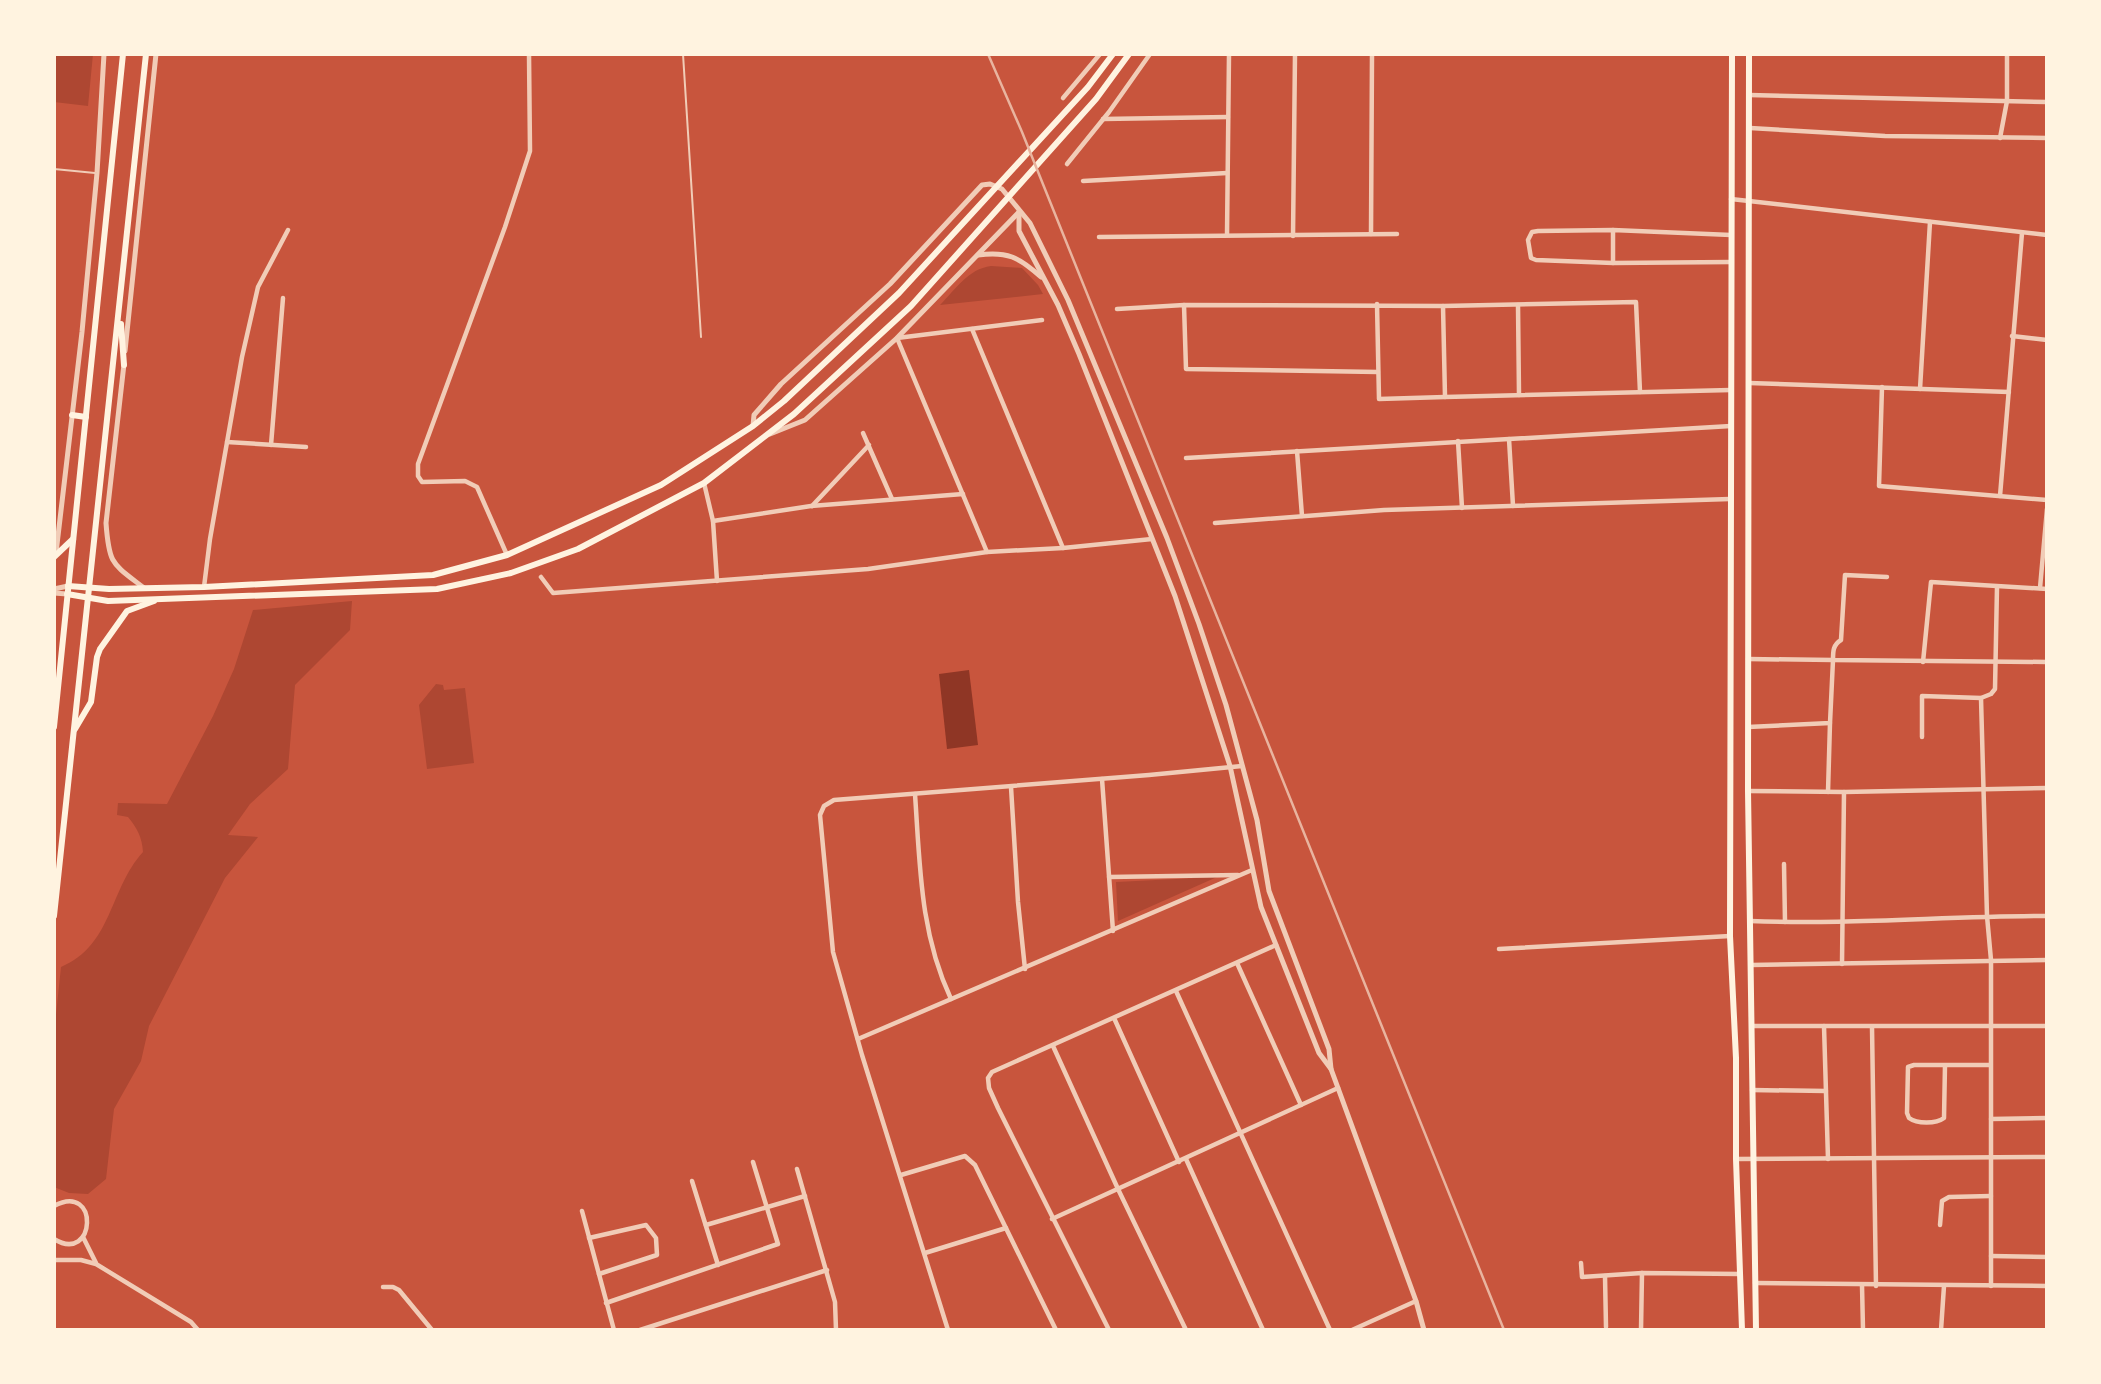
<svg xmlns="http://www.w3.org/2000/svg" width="2101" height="1384" font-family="Mulish,sans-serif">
	<rect width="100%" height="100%" fill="#c8553d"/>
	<!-- green -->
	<g fill="#ae4732">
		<polygon points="54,54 93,54 88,106 54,102"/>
		<path d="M 991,266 L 1022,268 L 1038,285 L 1043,294 L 940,305 C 956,289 968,269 991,266 Z"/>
		<path d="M 352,601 L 350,630 L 295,685 L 288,769 L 250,804 L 228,835 L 258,837 L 225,878 L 149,1026 L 141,1061 L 114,1109 L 106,1179 L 88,1194 L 69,1193 L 54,1187 L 54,1034 L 61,967 C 113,945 109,889 143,852 C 142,837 137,828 128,817 L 117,815 L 118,803 L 167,804 L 213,716 L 234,669 L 253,610 Z"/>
		<polygon points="436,684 443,685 444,690 465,688 474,763 427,769 419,705"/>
		<polygon points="1217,877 1118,921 1116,882"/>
	</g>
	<!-- water -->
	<polygon fill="#8f3625" points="969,670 978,745 947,749 939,674"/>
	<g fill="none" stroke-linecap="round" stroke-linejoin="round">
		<!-- service -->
		<g stroke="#f1ccb7" stroke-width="2">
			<polyline points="683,54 701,337"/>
			<polyline points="54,169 95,173"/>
		</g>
		<!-- minor -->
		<g stroke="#f1ccb7" stroke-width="4.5">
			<polyline points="1749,95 2047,102"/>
			<polyline points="1063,98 1100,54"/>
			<polyline points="1103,119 1228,117"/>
			<polyline points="1750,128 1885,136 2047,138"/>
			<polyline points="2000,138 2007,101 2007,54"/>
			<polyline points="1067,164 1109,112 1150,54"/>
			<polyline points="1083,181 1227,173"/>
			<polyline points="1731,199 2047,235"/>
			<polyline points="1613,230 1613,263"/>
			<polyline points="1371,234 1372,54"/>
			<polyline points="1227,235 1229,54"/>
			<polyline points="1731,235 1613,230 1538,231 1532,232 1528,240 1531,258 1536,260 1613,263 1731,262"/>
			<polyline points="1293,236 1295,54"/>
			<polyline points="1099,237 1397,234"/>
			<polyline points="1377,304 1379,399 1445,397"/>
			<polyline points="1184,305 1186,369 1378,372"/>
			<polyline points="1518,305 1519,395"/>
			<polyline points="1443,306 1445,397 1731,390"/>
			<polyline points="1117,309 1184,305 1443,306 1636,302 1640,392"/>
			<polyline points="972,329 1063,548"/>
			<polyline points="2012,336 2047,340"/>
			<polyline points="1749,383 2009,392"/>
			<polyline points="1882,387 1879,486 2047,500"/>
			<polyline points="1920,389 1930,222"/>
			<polyline points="863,433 892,499"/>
			<polyline points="1509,439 1513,506"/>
			<polyline points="1458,441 1462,508"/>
			<polyline points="227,442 306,447"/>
			<polyline points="271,445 283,298"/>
			<polyline points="1297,451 1302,516"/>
			<polyline points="1186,458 1731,426"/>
			<polyline points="704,483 713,521"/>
			<polyline points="2000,496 2022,233"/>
			<polyline points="812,506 869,445"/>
			<polyline points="1215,523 1384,510 1730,499"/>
			<polyline points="987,552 897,338 1042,320"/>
			<polyline points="507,555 477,487 465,481 422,482 418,476 418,464 505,227 530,151 529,54"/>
			<polyline points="541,577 553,593 868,569 987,552 1063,548 1152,539"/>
			<path d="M 1887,577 L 1845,575 L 1841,640 C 1833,645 1833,651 1833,660 L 2047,662"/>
			<polyline points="717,581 713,521 811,506 963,494"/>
			<polyline points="204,587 210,539 242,357 258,287 288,230"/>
			<polyline points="2040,588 2047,509"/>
			<polyline points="1923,662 1931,582 2047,589"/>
			<polyline points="1748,727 1830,723 1833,660 1748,659"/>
			<polyline points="1922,737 1922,696 1981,698"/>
			<polyline points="1102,779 1113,931"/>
			<polyline points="1011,787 1018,902 1025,969"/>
			<polyline points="1748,791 1844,792 2047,788"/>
			<polyline points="1828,792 1830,723"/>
			<path d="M 915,794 C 920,866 920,933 951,999"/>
			<polyline points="1784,864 1785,922"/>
			<polyline points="1109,877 1238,875"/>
			<path d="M 1750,921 C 1849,925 1948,916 2047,916"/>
			<polyline points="1499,949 1730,936"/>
			<polyline points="1237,963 1301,1105"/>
			<polyline points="1842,964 1844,792"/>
			<polyline points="1751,965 2047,960"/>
			<polyline points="1176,991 1330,1330"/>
			<polyline points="1114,1018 1179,1162"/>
			<polyline points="1752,1026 2047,1026"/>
			<polyline points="1824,1026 1828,1159"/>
			<polyline points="1872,1027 1876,1286"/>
			<polyline points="858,1039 1252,870"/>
			<polyline points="1053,1046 1118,1189 1186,1330"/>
			<path d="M 1945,1065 L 1944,1118 C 1936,1124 1917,1124 1909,1118 L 1907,1113 L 1908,1067 L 1914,1065 L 1990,1065"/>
			<polyline points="1752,1090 1826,1091"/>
			<polyline points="1991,1119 2047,1118"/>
			<polyline points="1186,1159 1263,1330"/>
			<polyline points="1736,1159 2047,1157"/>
			<polyline points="797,1169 835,1302 836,1330"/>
			<polyline points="901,1175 965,1156 975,1165 1056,1330"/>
			<polyline points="692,1181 718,1265"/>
			<path d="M 54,1206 C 100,1181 96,1265 54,1239"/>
			<polyline points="582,1211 614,1330"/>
			<polyline points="1052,1219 1338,1088"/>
			<polyline points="706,1225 805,1196"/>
			<polyline points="1940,1225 1942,1201 1949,1197 1991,1196"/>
			<polyline points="83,1237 96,1263"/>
			<polyline points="589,1238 646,1225 656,1238 657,1255 599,1274"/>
			<polyline points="925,1253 1006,1228"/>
			<polyline points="1991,1256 2047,1257"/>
			<polyline points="54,1260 81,1260 96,1264 191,1322 198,1330"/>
			<polyline points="1581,1263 1582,1277 1642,1273 1740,1274"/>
			<polyline points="1605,1276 1606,1327"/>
			<polyline points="1755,1283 2047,1286"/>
			<polyline points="1862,1285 1863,1330"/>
			<polyline points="1991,1286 1991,960 1987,916 1981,698 1991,694 1995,689 1997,587"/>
			<polyline points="383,1287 393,1287 399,1290 432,1330"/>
			<polyline points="606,1303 778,1244 753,1162"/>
			<polyline points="640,1330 827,1270"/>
			<polyline points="948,1330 862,1055 833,952 820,815 824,806 834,800 1149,775 1242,766"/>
			<polyline points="1109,1330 998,1108 989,1088 988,1078 992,1072 1276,945"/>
			<polyline points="1352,1330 1416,1301"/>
			<polyline points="1641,1330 1642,1273"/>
			<polyline points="1941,1330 1944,1286"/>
		</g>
		<!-- tertiary -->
		<g stroke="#f1ccb7" stroke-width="5">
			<polyline points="1019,212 1019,231 1058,305 1079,354 1175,596 1230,766 1261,907 1319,1053 1331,1069 1338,1088 1416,1301 1424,1330"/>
			<path d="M 978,255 C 1007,251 1019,257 1041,277"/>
			<polyline points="125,351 156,54"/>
			<path d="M 124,364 L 106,523 C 109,565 112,563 144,588"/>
			<polyline points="753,426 754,415 781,384 890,284 982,185 990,184 1002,189 1030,223 1068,300 1167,538 1199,624 1226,705 1257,820 1269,891 1329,1049 1331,1069"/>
			<polyline points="770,434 805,420 897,338 1019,212"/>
			<polyline points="56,553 82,332 97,173 104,54"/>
			<polyline points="54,589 68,586"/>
			<polyline points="54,593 67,594"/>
		</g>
		<!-- primary -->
		<g stroke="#fff3e0" stroke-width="6">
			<polyline points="1732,54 1730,936 1736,1058 1736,1159 1742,1330"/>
			<polyline points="1749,54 1748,791 1756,1330"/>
			<polyline points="121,324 124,365"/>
			<polyline points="72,415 86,417"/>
			<polyline points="54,557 73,539"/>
			<polyline points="68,586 109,589 204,587 433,575 507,555 661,485 753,426 784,401 899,293 1088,87 1113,54"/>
			<polyline points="67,594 108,601 437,589 511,573 578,549 704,483 794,414 911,306 1096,99 1129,54"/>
			<polyline points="54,727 123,54"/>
			<polyline points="75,729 91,702 97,657 100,649 127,611 154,601"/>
			<polyline points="54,916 146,54"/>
		</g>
		<!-- rail -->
		<polyline stroke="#e9b49f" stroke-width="2.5" points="988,54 1022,132 1504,1330"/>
	</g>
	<!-- border -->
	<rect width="2101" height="1384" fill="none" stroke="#fff3e0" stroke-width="112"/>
</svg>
